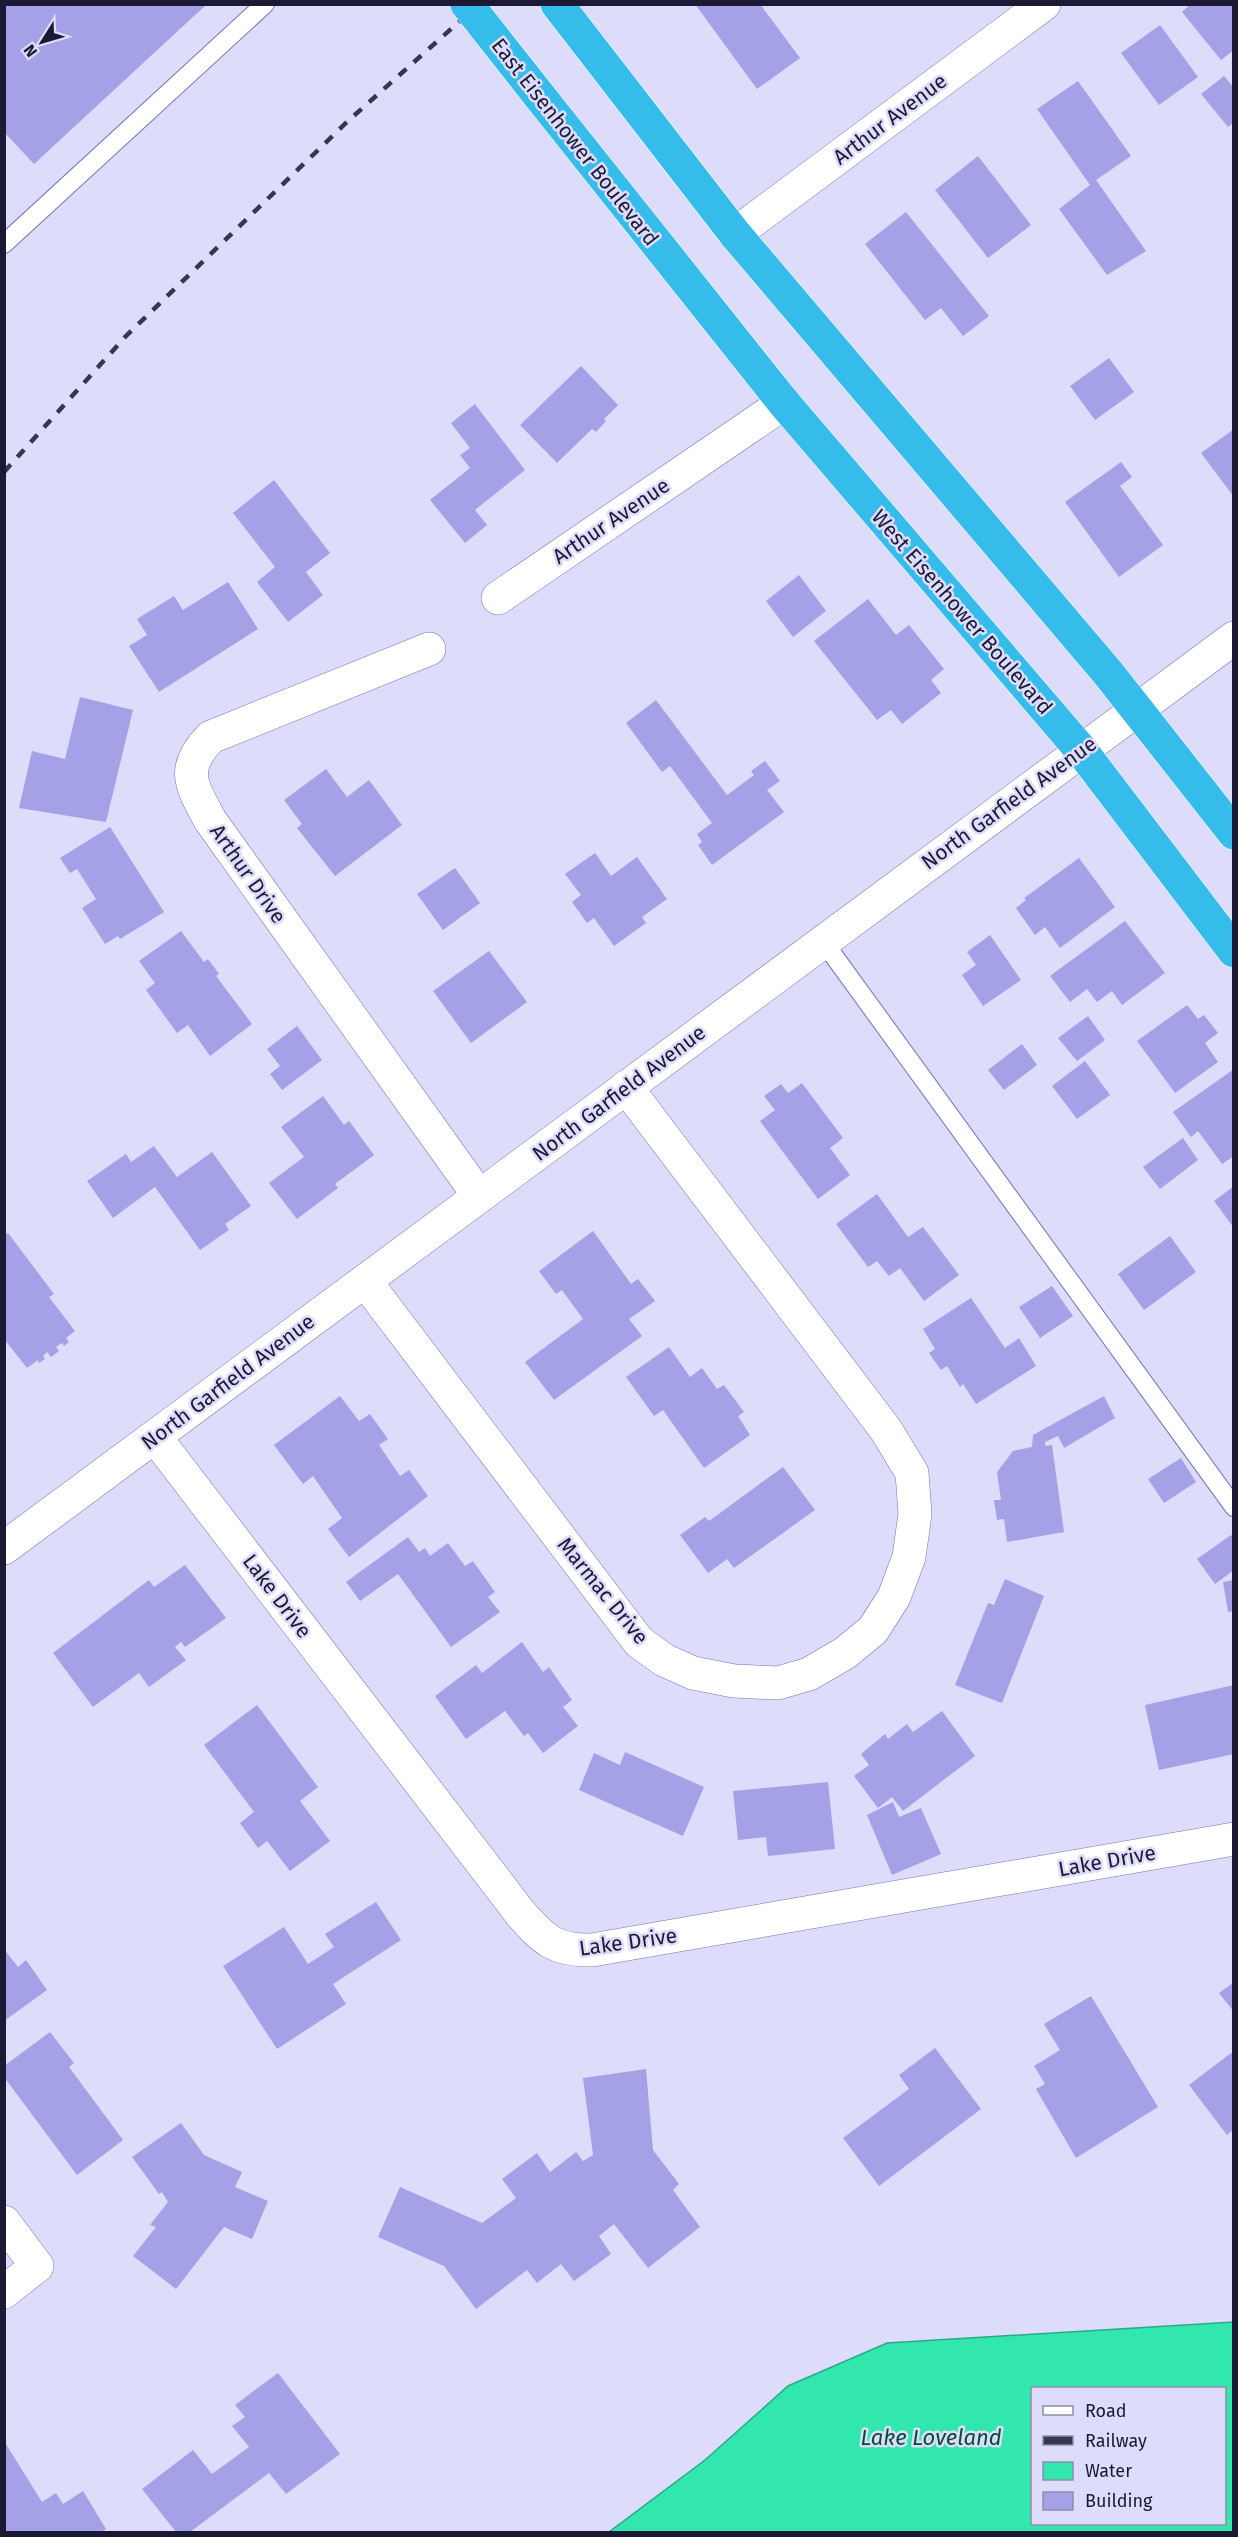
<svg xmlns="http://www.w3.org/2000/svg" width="1238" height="2537" font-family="'Fira Sans',sans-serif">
	<rect width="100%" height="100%" fill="#dddcfa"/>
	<!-- water -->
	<path fill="#32e7ae" stroke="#2ba989" stroke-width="1.5" fill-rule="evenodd" d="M 1233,2322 L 1233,2532 L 609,2532 L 705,2460 L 788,2386 L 887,2343 ZM 1032,2388 L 1224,2388 L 1224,2524 L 1032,2524 Z"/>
	<!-- building -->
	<g fill="#a5a1e7">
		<polygon points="4,4 207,4 34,164 4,132"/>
		<polygon points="695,4 760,4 800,58 757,89"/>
		<polygon points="1191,4 1234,4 1234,50 1221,60 1182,12"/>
		<polygon points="1160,25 1198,77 1159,105 1121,53"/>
		<polygon points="1224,76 1234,88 1234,122 1228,127 1201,94"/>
		<polygon points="1078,81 1131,156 1096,180 1146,251 1107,275 1059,209 1090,185 1037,109"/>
		<polygon points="978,156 1031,225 988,258 935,190"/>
		<polygon points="906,212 989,316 963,336 941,308 925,320 865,244"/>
		<polygon points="1109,358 1134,392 1095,420 1070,386"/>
		<polygon points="581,366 618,405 604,419 606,421 596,432 592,429 557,463 520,425"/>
		<polygon points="475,404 525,470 475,510 487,525 465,543 430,500 470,468 460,455 470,448 451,423"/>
		<polygon points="1234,429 1234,497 1201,453"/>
		<polygon points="1121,462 1132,477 1120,486 1163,545 1119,577 1065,502"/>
		<polygon points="274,480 330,553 306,572 323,595 288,622 257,582 275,567 233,513"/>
		<polygon points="799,575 826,611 793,637 766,601"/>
		<polygon points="228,582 258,629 159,692 129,646 147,635 137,619 174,596 183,610"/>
		<polygon points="868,599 896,635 909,625 944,669 931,680 941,693 902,724 891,710 877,720 814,641"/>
		<polygon points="80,697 133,710 106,822 19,808 32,751 65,759"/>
		<polygon points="656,700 727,795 754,775 751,771 765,761 780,781 767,790 784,812 712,865 698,845 702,842 697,834 712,823 670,766 662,772 626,723"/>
		<polygon points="326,769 347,797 369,780 402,825 335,876 297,828 302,824 284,800"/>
		<polygon points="110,827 164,912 120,939 118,936 105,944 82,908 96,899 77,869 70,873 60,858"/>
		<polygon points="595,853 611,876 637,857 667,899 642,917 646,923 614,946 594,918 587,923 572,902 581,895 565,874"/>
		<polygon points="1079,858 1115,907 1060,948 1045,927 1035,935 1016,908 1026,900 1024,898"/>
		<polygon points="455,868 480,903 443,930 417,894"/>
		<polygon points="1125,921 1165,973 1122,1005 1112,991 1097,1002 1087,989 1070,1002 1050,976"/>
		<polygon points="181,931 204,962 208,959 219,974 216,976 252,1024 210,1056 188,1025 177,1033 146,990 155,983 139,961"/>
		<polygon points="990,935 1021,980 983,1006 962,975 976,965 967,952"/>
		<polygon points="489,951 527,1002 471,1043 433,991"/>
		<polygon points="1187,1005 1198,1019 1204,1015 1218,1033 1205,1043 1218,1062 1175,1093 1137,1041"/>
		<polygon points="1088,1016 1105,1040 1077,1061 1058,1038"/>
		<polygon points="297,1026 322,1060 282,1090 270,1074 280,1066 267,1049"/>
		<polygon points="1022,1044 1037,1065 1004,1090 988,1070"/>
		<polygon points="1085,1061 1110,1095 1077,1119 1052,1086"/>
		<polygon points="1234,1069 1234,1156 1222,1164 1198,1131 1191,1137 1173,1112"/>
		<polygon points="802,1083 843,1138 830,1148 850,1175 818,1199 760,1121 775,1110 764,1096 781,1084 788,1093"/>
		<polygon points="323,1096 344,1125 349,1121 374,1155 335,1184 338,1188 297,1219 269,1183 304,1157 281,1127"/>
		<polygon points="1183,1138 1198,1160 1160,1189 1143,1167"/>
		<polygon points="154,1146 177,1177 212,1152 251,1206 225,1224 229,1230 200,1250 155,1187 113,1218 87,1181 126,1154 131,1162"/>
		<polygon points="1234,1186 1234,1228 1214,1201"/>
		<polygon points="877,1194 908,1237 923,1227 959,1275 924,1301 900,1268 889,1276 877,1261 868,1267 836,1224"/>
		<polygon points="593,1231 631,1284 638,1279 655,1301 629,1319 642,1336 554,1400 525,1362 583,1319 562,1290 556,1294 539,1271"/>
		<polygon points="8,1233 54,1294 49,1297 75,1331 66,1338 69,1342 64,1346 62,1343 56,1347 59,1351 51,1357 47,1352 43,1356 45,1359 39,1363 38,1360 27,1368 4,1339 4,1236"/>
		<polygon points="1170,1236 1196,1272 1144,1310 1118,1274"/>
		<polygon points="1052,1286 1073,1316 1040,1338 1019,1307"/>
		<polygon points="971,1298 1005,1348 1019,1338 1036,1366 976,1404 963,1384 960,1387 947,1366 941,1370 929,1353 935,1349 923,1329"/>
		<polygon points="669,1347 690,1377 702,1368 717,1389 724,1385 744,1412 738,1416 750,1435 704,1468 663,1410 654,1416 626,1377"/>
		<polygon points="340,1396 359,1421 370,1414 388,1439 379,1445 400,1476 409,1470 428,1496 349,1557 328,1529 342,1518 313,1476 303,1484 274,1445"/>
		<polygon points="1104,1396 1115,1418 1064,1448 1058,1436 1045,1442 1045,1446 1052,1445 1064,1532 1007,1542 1004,1519 997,1520 994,1500 1001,1500 997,1472 1013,1451 1032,1447 1033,1435"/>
		<polygon points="1181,1458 1196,1482 1164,1503 1148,1479"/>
		<polygon points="783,1467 815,1510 734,1568 727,1559 708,1573 680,1535 705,1517 709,1521"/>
		<polygon points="1231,1535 1234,1539 1234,1570 1215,1584 1197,1559"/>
		<polygon points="408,1537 419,1552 425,1548 430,1556 448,1543 465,1566 473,1561 495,1592 488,1597 500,1612 451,1647 398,1574 360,1601 346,1582"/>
		<polygon points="185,1565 226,1618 185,1647 181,1642 175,1647 186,1660 149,1687 139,1673 93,1707 53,1653 149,1580 154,1587"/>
		<polygon points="1005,1579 1044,1596 1002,1703 955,1685 988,1603 994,1605"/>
		<polygon points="1234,1580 1234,1611 1228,1612 1223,1582"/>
		<polygon points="522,1642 543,1672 549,1667 572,1700 563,1707 578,1726 543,1753 528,1733 524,1736 505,1711 466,1739 435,1696 476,1665 482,1673"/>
		<polygon points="1234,1685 1234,1754 1159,1770 1145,1705"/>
		<polygon points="257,1705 318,1787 300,1801 330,1841 290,1871 267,1841 258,1848 240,1823 254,1812 204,1745"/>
		<polygon points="942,1711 975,1756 903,1811 892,1797 878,1808 854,1776 869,1765 861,1754 885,1734 888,1739 907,1724 913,1732"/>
		<polygon points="625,1752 704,1787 683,1836 579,1790 594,1753 620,1765"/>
		<polygon points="828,1782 835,1849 768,1856 766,1837 738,1840 733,1791"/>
		<polygon points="893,1802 899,1817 921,1808 941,1854 892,1875 867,1815"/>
		<polygon points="376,1902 401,1940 333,1984 346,2004 277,2049 223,1966 284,1927 308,1964 334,1947 325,1934"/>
		<polygon points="4,1949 18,1967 26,1960 47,1990 4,2021"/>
		<polygon points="1234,1982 1234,2012 1219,1993"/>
		<polygon points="1091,1996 1158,2107 1076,2158 1036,2089 1045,2084 1034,2066 1060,2050 1044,2024"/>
		<polygon points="50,2032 74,2063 69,2067 123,2140 77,2175 4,2077 4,2066"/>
		<polygon points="935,2048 981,2109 879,2186 843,2138 909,2089 899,2075"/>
		<polygon points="1231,2053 1234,2056 1234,2129 1227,2135 1189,2085"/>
		<polygon points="646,2069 653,2150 679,2184 673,2190 700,2227 648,2268 614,2224 599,2236 611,2254 574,2281 561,2264 537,2283 527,2270 476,2309 444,2266 378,2237 400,2187 482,2223 516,2198 502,2179 537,2153 550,2172 576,2152 583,2161 593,2155 583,2078"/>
		<polygon points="181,2123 204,2155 242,2172 235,2187 268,2201 252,2239 224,2227 176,2289 133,2256 156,2227 150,2225 168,2202 162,2192 159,2194 132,2157"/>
		<polygon points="278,2373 340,2454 286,2494 269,2473 190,2532 176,2532 142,2489 193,2450 212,2474 249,2447 232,2426 245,2417 235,2405"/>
		<polygon points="4,2441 42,2502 56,2493 63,2504 83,2491 106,2529 101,2532 4,2532"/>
	</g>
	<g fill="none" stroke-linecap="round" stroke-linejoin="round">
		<defs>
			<g id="lane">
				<polyline points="4,244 265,4"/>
				<polyline points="823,941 1234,1507"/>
			</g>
			<g id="street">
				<polyline points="735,234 1044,4"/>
				<polyline points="498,598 784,403"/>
				<path d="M 429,649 L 211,737 C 179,769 192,786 210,820 L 479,1196"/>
				<polyline points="365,1281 639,1642 664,1660 693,1673 734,1681 778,1683 809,1674 845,1653 873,1630 894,1597 909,1557 915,1514 912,1473 886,1430 626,1087"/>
				<path d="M 155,1437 L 521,1914 C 544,1940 555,1951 592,1950 L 1234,1839"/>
				<polyline points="4,1548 1234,638"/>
				<polyline points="4,2222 37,2266 4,2292"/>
			</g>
			<g id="highway">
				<polyline points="557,4 735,234 1108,673 1234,833"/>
				<polyline points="545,103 784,403 1081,750 1234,951"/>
			</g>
		</defs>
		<!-- lane casing -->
		<use href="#lane" stroke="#7772b4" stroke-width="20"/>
		<!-- street casing -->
		<use href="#street" stroke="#7772b4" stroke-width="34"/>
		<!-- highway casing -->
		<use href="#highway" stroke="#fff" stroke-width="34"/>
		<!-- lane -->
		<use href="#lane" stroke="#fff" stroke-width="18"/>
		<!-- street -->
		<use href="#street" stroke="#fff" stroke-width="33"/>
		<!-- highway -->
		<use href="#highway" stroke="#35bcea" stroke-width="33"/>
		<!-- rail -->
		<polyline stroke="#373550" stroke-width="4.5" stroke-dasharray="10 10" stroke-linecap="butt" points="4,472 126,336 348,121 479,4"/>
		<defs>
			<polyline id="highway-bridge" points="467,4 545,103"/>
		</defs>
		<!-- highway-bridge casing -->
		<use href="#highway-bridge" stroke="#fff" stroke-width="34" stroke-linecap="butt"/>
		<!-- highway-bridge -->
		<use href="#highway-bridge" stroke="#35bcea" stroke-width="33"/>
	</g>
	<g text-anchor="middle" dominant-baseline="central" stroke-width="5" stroke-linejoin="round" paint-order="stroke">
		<!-- street labels -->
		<g font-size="21" fill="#1b1933" stroke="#dddcfa">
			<text transform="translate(890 119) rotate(-37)">Arthur Avenue</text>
			<text transform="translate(575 142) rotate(52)">East Eisenhower Boulevard</text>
			<text transform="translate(611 521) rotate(-34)">Arthur Avenue</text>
			<text transform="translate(962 612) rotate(49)">West Eisenhower Boulevard</text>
			<text transform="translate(1009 803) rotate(-36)">North Garfield Avenue</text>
			<text transform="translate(248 874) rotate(55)">Arthur Drive</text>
			<text transform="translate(619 1093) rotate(-37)">North Garfield Avenue</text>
			<text transform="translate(228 1382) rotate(-37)">North Garfield Avenue</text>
			<text transform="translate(603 1591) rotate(51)">Marmac Drive</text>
			<text transform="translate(277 1596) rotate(53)">Lake Drive</text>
			<text transform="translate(1107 1861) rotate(-10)">Lake Drive</text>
			<text transform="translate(628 1942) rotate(-8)">Lake Drive</text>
		</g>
		<!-- water labels -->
		<g font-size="22" font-style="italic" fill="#024d37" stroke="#dddcfa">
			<text x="931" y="2437">Lake Loveland</text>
		</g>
	</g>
	<!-- border -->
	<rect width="1238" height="2537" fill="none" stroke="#1b1933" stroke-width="12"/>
	<!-- legend -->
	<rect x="1031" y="2387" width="195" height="138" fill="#dddcfa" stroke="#8f8eaa" stroke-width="1.5"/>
	<rect x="1043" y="2406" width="30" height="9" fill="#ffffff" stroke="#8f8eaa" stroke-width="1.5"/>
	<text x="1085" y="2417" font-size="18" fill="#1b1933">Road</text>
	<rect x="1043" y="2436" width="30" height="9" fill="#373550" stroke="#8f8eaa" stroke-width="1.5"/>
	<text x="1085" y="2447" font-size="18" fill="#1b1933">Railway</text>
	<rect x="1043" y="2462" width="30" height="18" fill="#32e7ae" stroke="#8f8eaa" stroke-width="1.5"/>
	<text x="1085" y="2477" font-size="18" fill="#1b1933">Water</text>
	<rect x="1043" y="2492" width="30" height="18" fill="#a5a1e7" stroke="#8f8eaa" stroke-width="1.5"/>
	<text x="1085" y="2507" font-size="18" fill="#1b1933">Building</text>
	<!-- north arrow -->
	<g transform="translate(42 42) rotate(233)" stroke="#dddcfa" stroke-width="4.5" paint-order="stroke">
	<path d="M0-4.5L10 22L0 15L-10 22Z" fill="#1b1933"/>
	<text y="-9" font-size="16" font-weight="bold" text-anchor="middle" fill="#1b1933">N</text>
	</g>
</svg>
